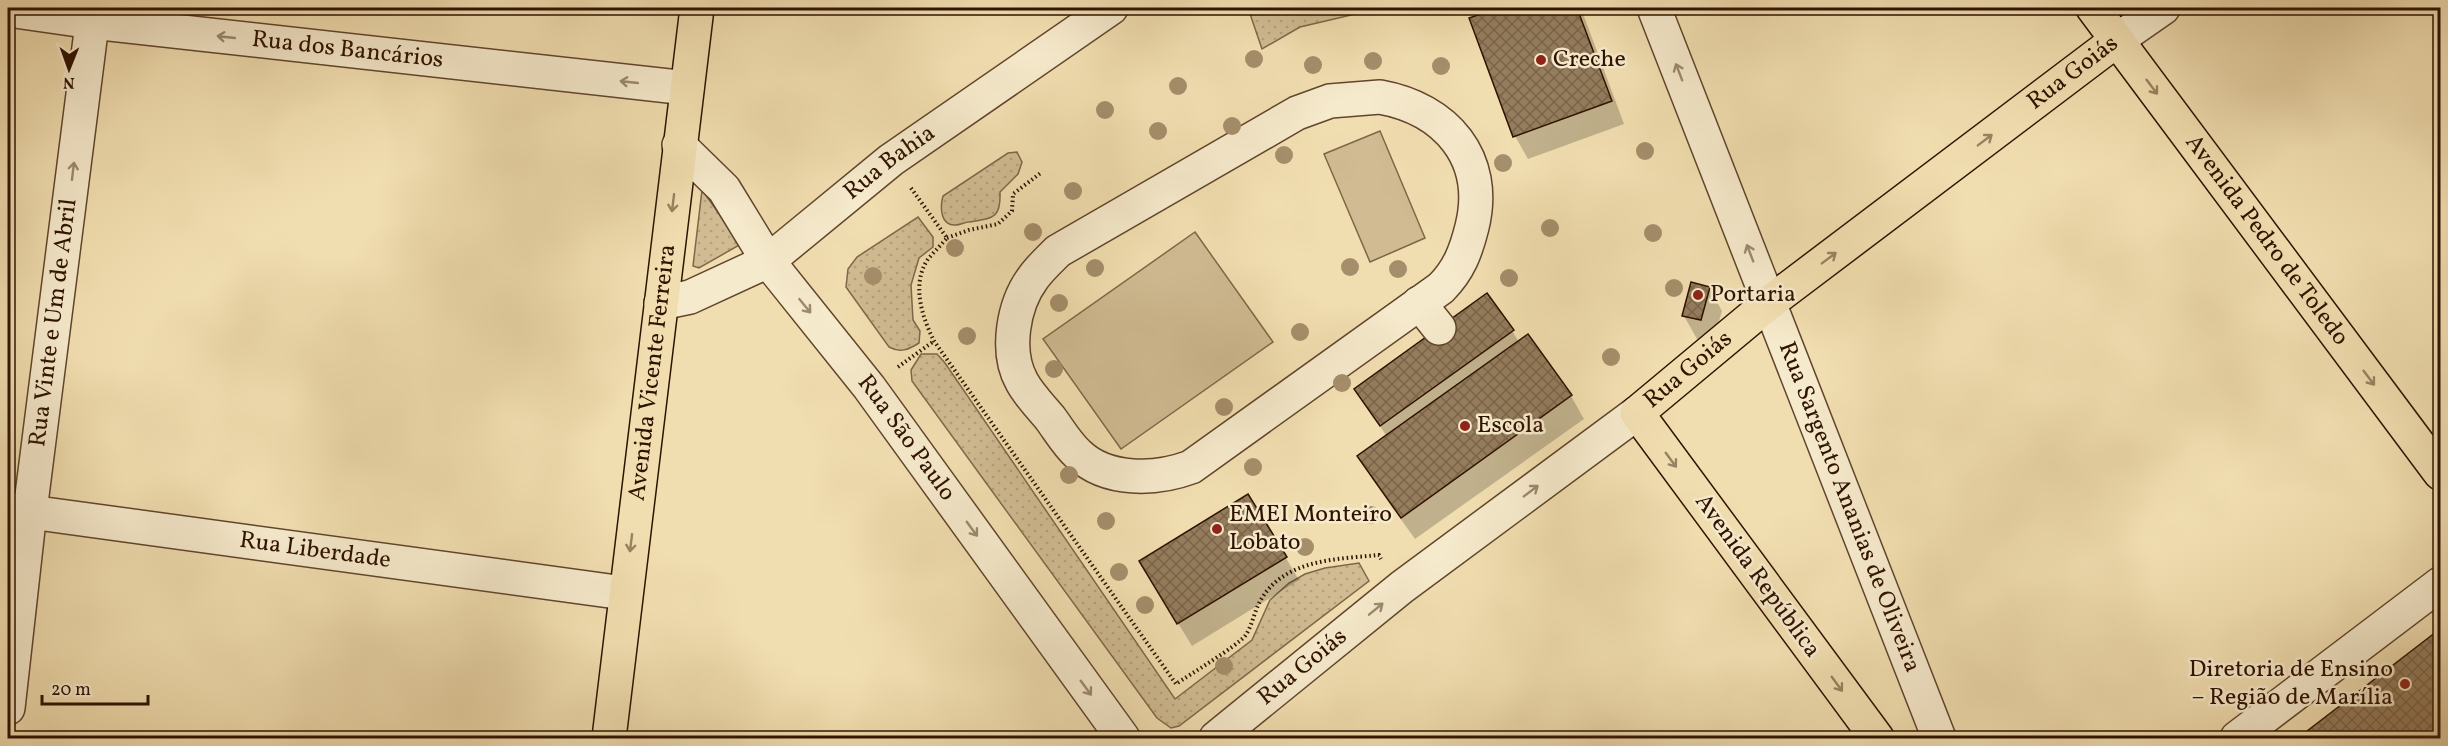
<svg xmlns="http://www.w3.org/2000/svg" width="2448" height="746" font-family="Vollkorn,serif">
	<defs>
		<pattern id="park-dots" width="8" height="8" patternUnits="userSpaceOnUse" patternTransform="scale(1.5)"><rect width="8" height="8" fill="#d0bb92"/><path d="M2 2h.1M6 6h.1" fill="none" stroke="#b3a07c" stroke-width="1.8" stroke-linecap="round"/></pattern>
		<pattern id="building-cross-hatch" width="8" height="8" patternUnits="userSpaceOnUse" patternTransform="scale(1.5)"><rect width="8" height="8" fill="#947c5c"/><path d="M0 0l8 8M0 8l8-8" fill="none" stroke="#79644a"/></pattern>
	</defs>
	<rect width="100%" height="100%" fill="#f1deb0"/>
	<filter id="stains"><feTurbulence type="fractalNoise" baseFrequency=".00333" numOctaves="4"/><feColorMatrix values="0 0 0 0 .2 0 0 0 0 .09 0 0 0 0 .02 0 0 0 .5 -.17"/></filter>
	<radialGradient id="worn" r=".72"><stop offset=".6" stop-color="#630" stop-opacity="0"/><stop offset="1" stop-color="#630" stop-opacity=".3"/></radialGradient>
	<!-- park -->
	<g fill="url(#park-dots)" stroke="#806649" stroke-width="1.5">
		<polygon points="1248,8 1381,8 1300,27 1262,49"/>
		<path d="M 1017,152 L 1022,162 L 1018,174 L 1000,192 C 1001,219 993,218 969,222 C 965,222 960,225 956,225 C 940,226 940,207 943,196 L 1008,153 Z"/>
		<polygon points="702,190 741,244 699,268 693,266"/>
		<path d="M 918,217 L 933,237 L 933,247 L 919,258 L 911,285 L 913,320 L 920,331 L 919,343 C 908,350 900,353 889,347 L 846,287 L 848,269 L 857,257 Z"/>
		<polygon points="921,354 937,354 945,363 1175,699 1252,640 1270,600 1289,583 1305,574 1325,568 1359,563 1369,581 1179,726 1171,728 1157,718 912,381 911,370"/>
	</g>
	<!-- pitch -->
	<g fill="#d0bb92" stroke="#806649" stroke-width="1.5">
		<polygon points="1380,131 1425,238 1370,262 1324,154"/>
		<polygon points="1195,232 1273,342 1121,449 1043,339"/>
	</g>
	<!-- shadow -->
	<g fill="#0003">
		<polygon points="1503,8 1581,8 1624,124 1528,159 1515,136 1471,19"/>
		<polygon points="1709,288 1722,311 1713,342 1697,339 1684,316"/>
		<polygon points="1512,331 1519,342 1527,336 1571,396 1584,419 1415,539 1372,479 1359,457 1387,437 1356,389"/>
		<polygon points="1286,558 1299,580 1192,646 1154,584"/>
		<polygon points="2440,631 2440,738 2300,738"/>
	</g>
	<!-- building -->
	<g fill="url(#building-cross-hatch)" stroke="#2f1200" stroke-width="1.5">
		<polygon points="1499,8 1577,8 1612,101 1513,137 1469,18"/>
		<polygon points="1691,282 1710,287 1701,320 1682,316"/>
		<polygon points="1487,293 1514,330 1380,426 1354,389"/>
		<polygon points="1528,334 1572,395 1401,518 1357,456"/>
		<polygon points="1248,494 1287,557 1177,624 1139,561"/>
		<polygon points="2440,629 2440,738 2298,738"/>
	</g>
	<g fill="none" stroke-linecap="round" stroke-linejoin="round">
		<defs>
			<g id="minor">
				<path id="s1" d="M 1654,8 L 1939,738"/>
				<path id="s2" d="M 8,10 L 92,22 L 687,88"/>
				<polyline points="2117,40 2163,8"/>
				<path d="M 1380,97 C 1446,109 1489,158 1472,227 C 1466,251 1459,270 1441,288 L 1191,467 C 1156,480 1107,482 1078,454 C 1067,444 1059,430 1050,418 C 1041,407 1029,395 1022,382 C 1005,352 1013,305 1033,278 C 1040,268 1049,260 1058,251 L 1297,113 L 1330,101 Z"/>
				<path id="s3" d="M 679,145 L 724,189 L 768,261 L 869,387 L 1123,738"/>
				<path id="s4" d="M 661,303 L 690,297 L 768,261 L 891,160 L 1111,8"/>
				<polyline points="1419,303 1439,328"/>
				<path id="s5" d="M 8,509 L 624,593"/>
				<path id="s6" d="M 8,708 L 30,511 L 94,8"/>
				<path id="s7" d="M 1216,738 L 1402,587 L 1637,413"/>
				<polyline points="2237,738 2440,584"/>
			</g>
			<g id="major">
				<path id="s8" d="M 2093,8 L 2440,473"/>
				<path id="s9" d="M 609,738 L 697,8"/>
				<path id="s10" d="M 1877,738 L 1637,413 L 1769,303 L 2117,40"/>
			</g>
		</defs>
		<!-- minor casing -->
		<use href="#minor" stroke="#60452c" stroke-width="36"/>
		<!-- major casing -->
		<use href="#major" stroke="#2f1200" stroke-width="36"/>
		<!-- path -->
		<g stroke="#2f1200" stroke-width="4" stroke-dasharray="1.5 3" stroke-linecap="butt">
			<path d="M 911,188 L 947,238 C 941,245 934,252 928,259 C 911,284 922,317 934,341 L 1176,684 C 1189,675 1237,646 1245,636 C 1253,625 1254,610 1262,598 C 1286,559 1338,559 1379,555 L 1381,559"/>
			<polyline points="947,238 969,230 998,224 1012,211 1013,194 1042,172"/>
			<polyline points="898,367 934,341"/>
		</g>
		<!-- minor -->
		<use href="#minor" stroke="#f6eacc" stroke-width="33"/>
		<!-- major -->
		<use href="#major" stroke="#f1deb0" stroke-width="33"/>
	</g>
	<!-- trees -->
	<g fill="#a58e6b">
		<circle cx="1254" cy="59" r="9"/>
		<circle cx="1373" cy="61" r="9"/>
		<circle cx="1313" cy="65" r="9"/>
		<circle cx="1441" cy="66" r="9"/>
		<circle cx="1178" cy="86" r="9"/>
		<circle cx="1105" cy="110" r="9"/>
		<circle cx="1232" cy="126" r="9"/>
		<circle cx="1158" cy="131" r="9"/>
		<circle cx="1645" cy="151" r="9"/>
		<circle cx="1284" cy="155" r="9"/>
		<circle cx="1503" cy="163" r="9"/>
		<circle cx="1073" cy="191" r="9"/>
		<circle cx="1550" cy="228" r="9"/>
		<circle cx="1033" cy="232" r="9"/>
		<circle cx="1653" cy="233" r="9"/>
		<circle cx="955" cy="248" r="9"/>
		<circle cx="1350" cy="267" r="9"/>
		<circle cx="1095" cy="268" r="9"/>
		<circle cx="1398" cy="269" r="9"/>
		<circle cx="873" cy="276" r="9"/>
		<circle cx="1509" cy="278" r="9"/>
		<circle cx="1674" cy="288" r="9"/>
		<circle cx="1059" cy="303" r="9"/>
		<circle cx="1300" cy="332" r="9"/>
		<circle cx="967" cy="336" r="9"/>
		<circle cx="1611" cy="357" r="9"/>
		<circle cx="1054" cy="369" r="9"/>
		<circle cx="1342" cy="383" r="9"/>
		<circle cx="1224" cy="407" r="9"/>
		<circle cx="1253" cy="467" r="9"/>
		<circle cx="1069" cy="475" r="9"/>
		<circle cx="1371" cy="515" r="9"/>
		<circle cx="1106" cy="521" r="9"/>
		<circle cx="1305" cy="547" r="9"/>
		<circle cx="1119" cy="572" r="9"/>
		<circle cx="1145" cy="605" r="9"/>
		<circle cx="1224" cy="666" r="9"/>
	</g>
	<!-- one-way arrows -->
	<defs><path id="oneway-shaft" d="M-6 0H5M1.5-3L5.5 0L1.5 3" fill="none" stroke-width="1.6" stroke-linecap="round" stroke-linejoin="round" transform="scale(1.5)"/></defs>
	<g stroke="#9c8970">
		<use href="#oneway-shaft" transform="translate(226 37) rotate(-174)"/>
		<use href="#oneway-shaft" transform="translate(1679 72) rotate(-111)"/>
		<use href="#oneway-shaft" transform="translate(629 82) rotate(-174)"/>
		<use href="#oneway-shaft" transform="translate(73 171) rotate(-83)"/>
		<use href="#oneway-shaft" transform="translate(1750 253) rotate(-111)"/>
		<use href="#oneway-shaft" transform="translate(805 306) rotate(51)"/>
		<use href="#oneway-shaft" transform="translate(1531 491) rotate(-37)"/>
		<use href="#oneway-shaft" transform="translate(972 529) rotate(54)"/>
		<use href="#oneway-shaft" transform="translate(1376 609) rotate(-39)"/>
		<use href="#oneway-shaft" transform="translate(1086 688) rotate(54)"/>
	</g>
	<g stroke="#9a8261">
		<use href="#oneway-shaft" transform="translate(2152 87) rotate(53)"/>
		<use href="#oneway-shaft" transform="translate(1985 140) rotate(-37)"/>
		<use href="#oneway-shaft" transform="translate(673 203) rotate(97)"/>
		<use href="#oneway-shaft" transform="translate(1829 258) rotate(-37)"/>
		<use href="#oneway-shaft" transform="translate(2369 378) rotate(53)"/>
		<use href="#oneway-shaft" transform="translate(1671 460) rotate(54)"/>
		<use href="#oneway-shaft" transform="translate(631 543) rotate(97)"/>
		<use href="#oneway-shaft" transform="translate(1837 684) rotate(54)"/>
	</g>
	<!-- markers -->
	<g fill="#8f2418" stroke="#f6eacc" stroke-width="2">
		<circle cx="1541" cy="60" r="6"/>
		<circle cx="1698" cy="295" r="6"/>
		<circle cx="1465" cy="426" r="6"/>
		<circle cx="1217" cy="529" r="6"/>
		<circle cx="2405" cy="684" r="6"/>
	</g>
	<g text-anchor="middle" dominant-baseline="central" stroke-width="5" stroke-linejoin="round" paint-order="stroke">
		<!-- street labels -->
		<g font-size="24" fill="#2f1200" stroke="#f6eacc">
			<text stroke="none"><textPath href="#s2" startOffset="342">Rua dos Bancários</textPath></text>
			<text stroke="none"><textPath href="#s10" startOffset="957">Rua Goiás</textPath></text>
			<text stroke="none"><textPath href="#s4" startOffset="272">Rua Bahia</textPath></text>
			<text stroke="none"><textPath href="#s8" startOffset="290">Avenida Pedro de Toledo</textPath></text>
			<text stroke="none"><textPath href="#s6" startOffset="388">Rua Vinte e Um de Abril</textPath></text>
			<text stroke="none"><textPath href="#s10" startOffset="471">Rua Goiás</textPath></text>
			<text stroke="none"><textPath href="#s9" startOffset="368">Avenida Vicente Ferreira</textPath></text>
			<text stroke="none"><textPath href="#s3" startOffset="372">Rua São Paulo</textPath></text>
			<text stroke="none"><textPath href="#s1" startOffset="536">Rua Sargento Ananias de Oliveira</textPath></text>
			<text stroke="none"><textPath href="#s5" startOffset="310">Rua Liberdade</textPath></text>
			<text transform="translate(1757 576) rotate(54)">Avenida República</text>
			<text stroke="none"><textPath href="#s7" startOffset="112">Rua Goiás</textPath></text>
		</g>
		<!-- poi labels -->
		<g font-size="24" fill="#2f1200" stroke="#f6eacc" text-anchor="start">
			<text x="1553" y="60">Creche</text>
			<text x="1710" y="295">Portaria</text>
			<text x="1477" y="426">Escola</text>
			<text x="1229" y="515">EMEI Monteiro<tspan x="1229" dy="28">Lobato</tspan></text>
			<text x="2393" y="670" text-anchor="end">Diretoria de Ensino<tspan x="2393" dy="28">– Região de Marília</tspan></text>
		</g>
	</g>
	<!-- margin -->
	<rect width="2448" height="746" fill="none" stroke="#f1deb0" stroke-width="30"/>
	<rect x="9" y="9" width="2430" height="728" fill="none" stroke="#2f1200" stroke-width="3"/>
	<rect x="15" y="15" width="2418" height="716" fill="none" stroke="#2f1200" stroke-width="1.5"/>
	<!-- north arrow -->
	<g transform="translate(69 69) rotate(181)" stroke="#f6eacc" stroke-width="4.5" paint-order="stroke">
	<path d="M0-4.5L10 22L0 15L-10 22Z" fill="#2f1200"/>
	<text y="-9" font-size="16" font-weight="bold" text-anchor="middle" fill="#2f1200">N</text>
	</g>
	<!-- scale -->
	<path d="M42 695v9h106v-9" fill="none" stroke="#2f1200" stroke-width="3"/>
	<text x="51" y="695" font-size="18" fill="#2f1200" stroke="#f6eacc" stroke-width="4.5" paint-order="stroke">20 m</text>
	<rect width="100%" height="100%" filter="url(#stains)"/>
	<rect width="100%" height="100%" fill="url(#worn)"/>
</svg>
